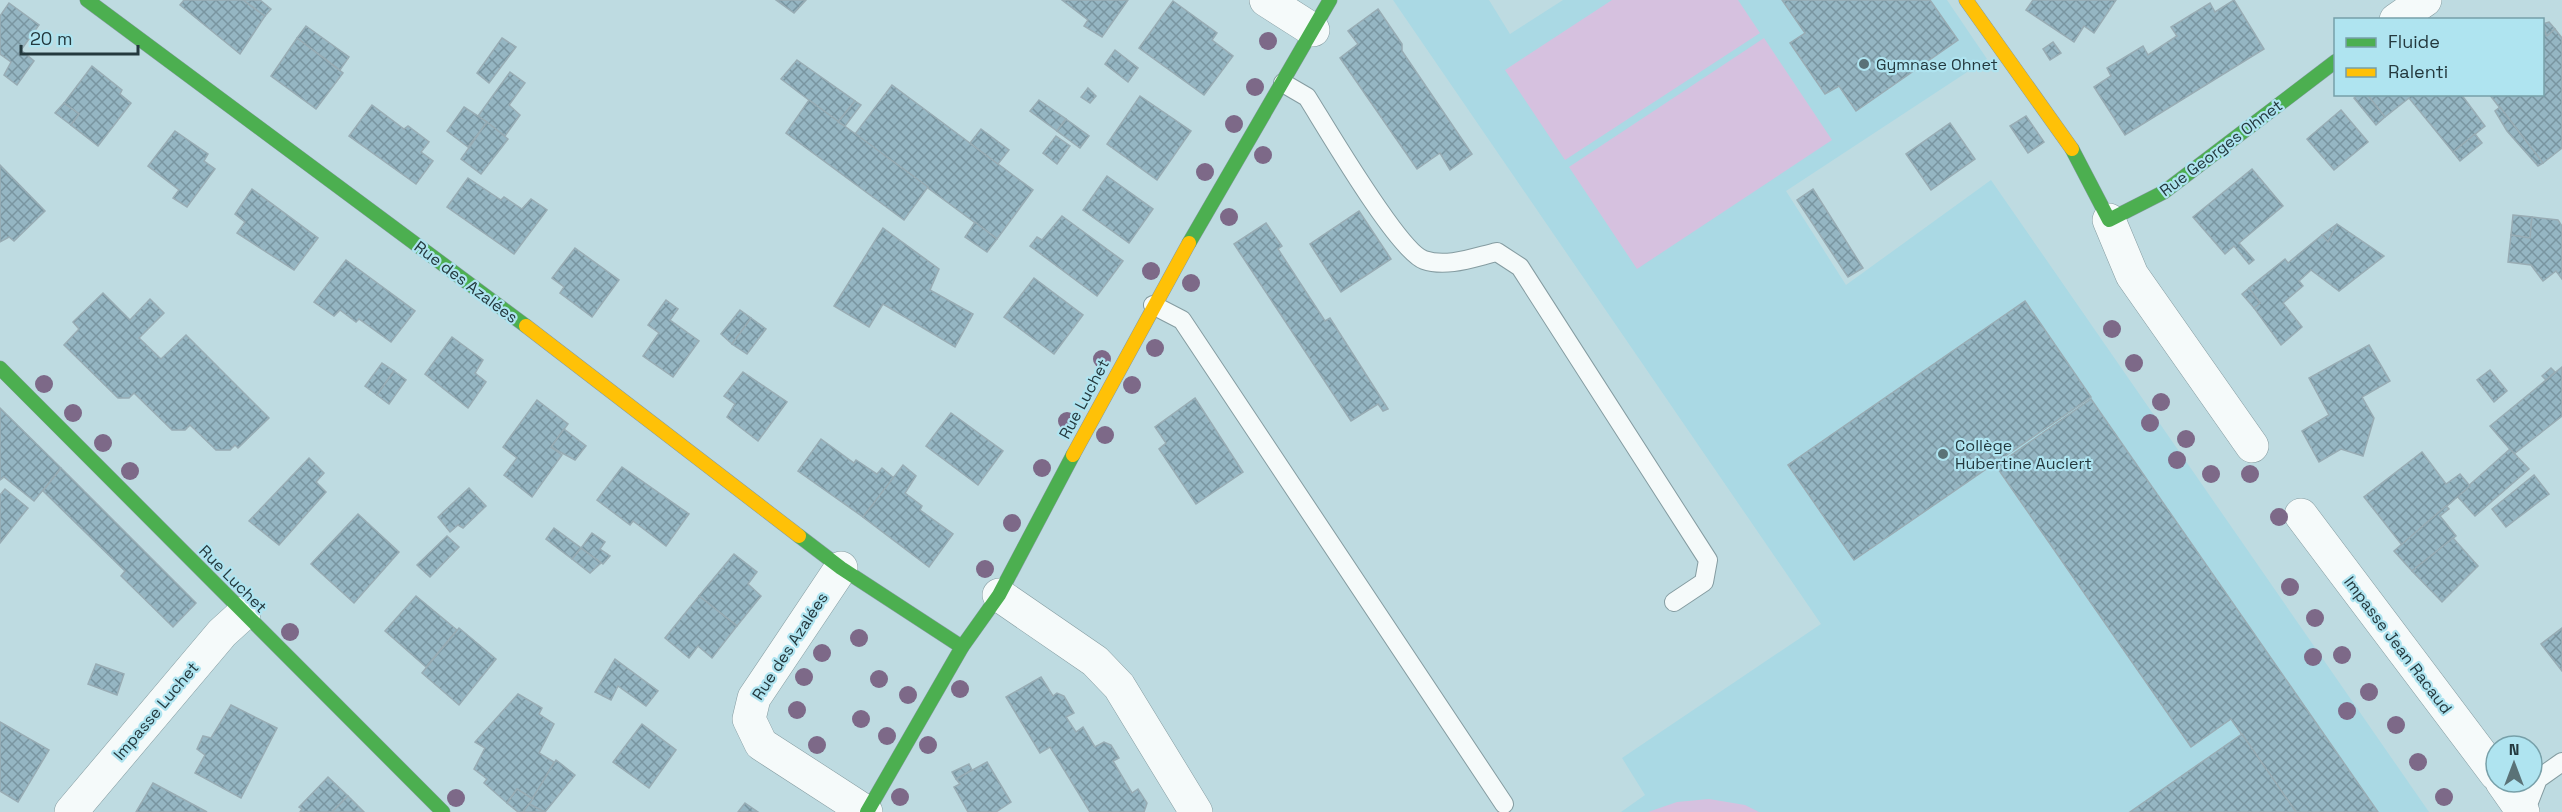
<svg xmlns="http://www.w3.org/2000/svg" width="2562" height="812" font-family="'Space Grotesk',sans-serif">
	<defs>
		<pattern id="building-cross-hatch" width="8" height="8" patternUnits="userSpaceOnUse" patternTransform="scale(1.5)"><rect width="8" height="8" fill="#95b6c3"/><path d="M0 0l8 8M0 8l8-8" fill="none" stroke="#7995a0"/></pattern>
	</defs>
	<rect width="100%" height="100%" fill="#bedbe1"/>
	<!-- built -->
	<polygon fill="#aad9e4" points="1393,0 1489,0 1510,34 1563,0 1947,0 1987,59 1786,191 1846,285 1991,180 2429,812 1621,812 1645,795 1622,758 1821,624"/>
	<!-- pitch -->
	<g fill="#d6c1df">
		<polygon points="1612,0 1738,0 1760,33 1565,160 1505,70"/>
		<polygon points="1764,38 1832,140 1637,269 1569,167"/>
		<polygon points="1709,799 1745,805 1759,812 1648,812 1677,802"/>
	</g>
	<!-- building -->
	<g fill="url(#building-cross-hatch)" stroke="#98acb4" stroke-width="1.5">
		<polygon points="184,0 243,0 265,16 240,54 180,5"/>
		<polygon points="243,0 260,0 271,9 265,16"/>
		<polygon points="776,0 806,0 794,13"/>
		<polygon points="1062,0 1128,0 1102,37 1084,26 1088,20"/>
		<polygon points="1782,0 1930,0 1958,40 1856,111 1839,86 1825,94 1790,43 1805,33"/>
		<polygon points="2033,0 2116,0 2094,33 2084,26 2074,42 2026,10"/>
		<polygon points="2234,0 2264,49 2125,135 2094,87 2111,76 2107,68 2143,46 2148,55 2177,36 2171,27 2210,3 2215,12"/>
		<polygon points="1173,1 1217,33 1212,40 1233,56 1204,95 1139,48"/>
		<polygon points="9,3 39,25 21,50 34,61 17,85 4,75 11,62 0,54 0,16"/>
		<polygon points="1378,9 1402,44 1402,51 1472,154 1450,170 1440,153 1417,169 1340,58 1358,44 1348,31"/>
		<polygon points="2549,22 2555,29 2547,36 2542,24"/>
		<polygon points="306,26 349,57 340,70 297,38"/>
		<polygon points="2555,29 2562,38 2562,148 2543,163 2489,94 2542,94 2542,30 2547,36"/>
		<polygon points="297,38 343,73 316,109 271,76"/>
		<polygon points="502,38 516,47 489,83 477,73"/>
		<polygon points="2053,42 2061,53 2050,60 2043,49"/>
		<polygon points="1115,50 1138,68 1128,82 1105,64"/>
		<polygon points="797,60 855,101 838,122 781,79"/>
		<polygon points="92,66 122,90 120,94 131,103 98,146 71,125 79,114 64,103"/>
		<polygon points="510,72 525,83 509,105 520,115 505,136 478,116"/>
		<polygon points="892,85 1033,190 997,239 855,134"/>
		<polygon points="1088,88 1096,96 1090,103 1081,97"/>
		<polygon points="2359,94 2367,94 2385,117 2376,125 2354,98"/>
		<polygon points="2367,94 2461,94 2485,126 2453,152 2409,98 2385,117"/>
		<polygon points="1140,96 1191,131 1157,180 1107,144"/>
		<polygon points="809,100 928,187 904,220 786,133"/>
		<polygon points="1039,100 1066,119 1057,131 1030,111"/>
		<polygon points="855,101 861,105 845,126 838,122"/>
		<polygon points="64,103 79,114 71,125 55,113"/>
		<polygon points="372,105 404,129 408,126 429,142 421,152 433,161 416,184 349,136"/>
		<polygon points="464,107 487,122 468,147 447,131"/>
		<polygon points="2500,107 2543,163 2538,166 2507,131 2495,111"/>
		<polygon points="2341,110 2368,142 2334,170 2307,139"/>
		<polygon points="2026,116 2044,142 2028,153 2010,126"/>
		<polygon points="1066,119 1089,136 1080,148 1057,131"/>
		<polygon points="487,122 508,139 481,174 461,159"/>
		<polygon points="1950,123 1975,159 1931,190 1906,154"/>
		<polygon points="981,129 1009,150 998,164 970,143"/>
		<polygon points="175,131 208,154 204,161 215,169 187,207 173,198 179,190 148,166"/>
		<polygon points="2475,134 2482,143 2460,161 2453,152"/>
		<polygon points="1056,136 1070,146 1057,164 1043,153"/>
		<polygon points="0,165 45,211 14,241 9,237 0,242"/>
		<polygon points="2252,169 2283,206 2239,243 2254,260 2249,264 2234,246 2225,254 2193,217"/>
		<polygon points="1107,176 1153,209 1129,243 1083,210"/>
		<polygon points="468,178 501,200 504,197 522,209 531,199 547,210 514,254 447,207"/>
		<polygon points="252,189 318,238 294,270 237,233 245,222 235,214"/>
		<polygon points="1813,189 1863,268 1848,277 1797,200"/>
		<polygon points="1359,211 1391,259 1341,292 1310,244"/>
		<polygon points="2513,215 2532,217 2530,238 2511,235"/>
		<polygon points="1062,216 1123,261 1097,296 1030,246 1037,237 1042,240"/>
		<polygon points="2532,217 2558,220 2562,226 2562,279 2556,271 2543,281 2531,265 2508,262 2511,235 2530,238"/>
		<polygon points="975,222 997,239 987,252 965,237"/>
		<polygon points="1266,223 1282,246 1278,249 1325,321 1330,318 1388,409 1383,411 1378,404 1351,421 1234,244"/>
		<polygon points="2337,224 2328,242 2322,235"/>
		<polygon points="2337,224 2384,256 2339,291 2311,270 2299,281 2303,286 2283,303 2302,327 2281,345 2254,308 2260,303 2249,288 2285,259 2288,263 2322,235 2328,242"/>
		<polygon points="883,228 939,269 930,290 973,314 955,347 883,304 869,327 834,306"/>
		<polygon points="575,248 619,280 592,317 560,293 564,287 552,278"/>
		<polygon points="346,260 415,311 391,342 359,319 356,322 340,310 334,316 314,302"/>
		<polygon points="1034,278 1083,315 1054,354 1004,317"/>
		<polygon points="2249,288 2260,303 2254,308 2242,294"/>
		<polygon points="103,293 130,320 150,299 164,313 139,338 161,359 186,335 269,418 238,448 235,445 230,450 216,450 190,425 185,430 172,430 134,393 129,398 118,398 64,345 79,329 73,322"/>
		<polygon points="666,300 678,309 670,320 699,341 673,377 643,356 659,333 648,325"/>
		<polygon points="2025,301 2091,397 1854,560 1788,465"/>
		<polygon points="740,310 751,318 732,344 721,334"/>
		<polygon points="751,318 766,329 747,354 732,344"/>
		<polygon points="452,337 483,360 475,373 486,382 468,408 425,374"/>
		<polygon points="2369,345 2390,381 2362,397 2374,418 2363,456 2341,449 2319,462 2302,431 2329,415 2309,378"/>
		<polygon points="382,363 394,371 377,395 365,386"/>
		<polygon points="2562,367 2562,416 2514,454 2490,426"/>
		<polygon points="2551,368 2555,372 2546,380 2542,376"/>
		<polygon points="2490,370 2507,391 2494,402 2477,380"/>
		<polygon points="394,371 406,380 389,404 377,395"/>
		<polygon points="743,372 787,402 758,441 727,417 735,404 724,396"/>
		<polygon points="1195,398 1243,472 1196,504 1159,449 1166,443 1155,427"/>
		<polygon points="2091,399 2378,812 2296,812 2231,719 2191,747 1996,466"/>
		<polygon points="537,400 568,424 551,447 562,455 532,497 504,475 517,458 503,447"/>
		<polygon points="0,408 61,468 34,501 4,477 0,480"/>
		<polygon points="951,413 1003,451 978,485 926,446"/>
		<polygon points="564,429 586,446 575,460 551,447"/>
		<polygon points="821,439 854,463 856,460 877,474 882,468 894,478 863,517 798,471"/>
		<polygon points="2510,449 2529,469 2475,516 2457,496"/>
		<polygon points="2422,452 2446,484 2460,474 2470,486 2402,545 2364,497"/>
		<polygon points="309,458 324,473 316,482 326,492 279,545 249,521"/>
		<polygon points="903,465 916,476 905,493 922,506 920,510 953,534 929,567 863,517"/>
		<polygon points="622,467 689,514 666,546 633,521 630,525 597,500"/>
		<polygon points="61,468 196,603 173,627 121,576 125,571 43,491"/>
		<polygon points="2534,475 2549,494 2506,527 2492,509"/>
		<polygon points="469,488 486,506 463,528 458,525 450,532 438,517"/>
		<polygon points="5,489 28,508 0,543 0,495"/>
		<polygon points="2446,506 2449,509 2440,516 2456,536 2412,571 2394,551"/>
		<polygon points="358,514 399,552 354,603 311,564"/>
		<polygon points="554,528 581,548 572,559 546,539"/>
		<polygon points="592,533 605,542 600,549 610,556 603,564 581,548"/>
		<polygon points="447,536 459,547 430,577 417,565"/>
		<polygon points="2453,538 2478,566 2442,602 2412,571"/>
		<polygon points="581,548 601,563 590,573 572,559"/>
		<polygon points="734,554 757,572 748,584 761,596 737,626 699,596"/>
		<polygon points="416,596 457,630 426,667 385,631"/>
		<polygon points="699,596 737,626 712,658 698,646 689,658 665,638"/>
		<polygon points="459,628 496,659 459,705 422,673"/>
		<polygon points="2562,628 2562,671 2541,644"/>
		<polygon points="615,659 658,691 646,706 618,686 611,700 595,692"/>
		<polygon points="96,664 124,674 117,695 88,684"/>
		<polygon points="1041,677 1053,696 1057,693 1064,696 1074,713 1066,717 1076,732 1083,727 1095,747 1104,742 1111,745 1119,758 1113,761 1132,793 1138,789 1147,803 1144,812 1090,812 1050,747 1040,753 1006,697"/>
		<polygon points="518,694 542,708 539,714 554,724 539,753 554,762 533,799 517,789 507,803 484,783 487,779 474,769 485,748 475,742"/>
		<polygon points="231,705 277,728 241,798 195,773 205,755 197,749 203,736 211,738"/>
		<polygon points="0,722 49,750 18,802 0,791"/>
		<polygon points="642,724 676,750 649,788 613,762"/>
		<polygon points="2242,734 2296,812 2130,812"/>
		<polygon points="556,760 575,775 545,812 529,804"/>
		<polygon points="987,762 1011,802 996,812 968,812 954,787 960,784 956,779"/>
		<polygon points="969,764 972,770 956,779 952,772"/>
		<polygon points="328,777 348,796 332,812 300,812 302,809 299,807"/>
		<polygon points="153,783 207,812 136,812"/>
		<polygon points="517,789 533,799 523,812 518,812 507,803"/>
		<polygon points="348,796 364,812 332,812"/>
		<polygon points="745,803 758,812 738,812"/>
		<polygon points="529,804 545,812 523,812"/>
	</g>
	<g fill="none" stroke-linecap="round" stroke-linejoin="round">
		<defs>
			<g id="lane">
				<path d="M 1283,83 L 1307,97 C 1326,127 1398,251 1424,260 C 1447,268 1475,257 1497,252 L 1520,267 L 1708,560 L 1704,582 L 1674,602"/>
				<polyline points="1153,305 1182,320 1504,804"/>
				<polyline points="2525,812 2538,779 2562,762"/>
			</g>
			<g id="street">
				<polyline points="1266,0 1313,30"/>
				<polyline points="2396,20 2425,0"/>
				<polyline points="2109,220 2132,275 2252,446"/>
				<polyline points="2301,515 2496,774"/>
				<polyline points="841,568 754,698 749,719 761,744 866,812"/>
				<polyline points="999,595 1095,661 1119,686 1196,812"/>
				<polyline points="2502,782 2523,812"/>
				<polyline points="71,812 222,633 244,613"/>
			</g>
			<g id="fast">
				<polyline points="87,0 526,326"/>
				<polyline points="2072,149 2109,220 2164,192 2336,61"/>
				<polyline points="1189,243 1330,0"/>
				<polyline points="0,368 443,812"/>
				<polyline points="799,536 841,568 962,647"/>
				<polyline points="867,812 962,647 999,595 1073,455"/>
			</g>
			<g id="slow">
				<polyline points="1966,0 2072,149"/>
				<polyline points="526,326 799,536"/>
				<polyline points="1073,455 1189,243"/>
			</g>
		</defs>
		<!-- lane casing -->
		<use href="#lane" stroke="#859ca1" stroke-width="20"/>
		<!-- street casing -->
		<use href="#street" stroke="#859ca1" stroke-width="34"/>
		<!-- fast casing -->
		<use href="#fast" stroke="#859ca1" stroke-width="15"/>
		<!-- slow casing -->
		<use href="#slow" stroke="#859ca1" stroke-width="15"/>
		<!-- lane -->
		<use href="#lane" stroke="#f5fafa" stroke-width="18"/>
		<!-- street -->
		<use href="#street" stroke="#f5fafa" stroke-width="33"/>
		<!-- fast -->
		<use href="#fast" stroke="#4caf50" stroke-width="14"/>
		<!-- slow -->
		<use href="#slow" stroke="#ffc107" stroke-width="14"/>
	</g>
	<!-- trees -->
	<g fill="#7d6988">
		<circle cx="1268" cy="41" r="9"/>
		<circle cx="1255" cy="87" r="9"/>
		<circle cx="1234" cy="124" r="9"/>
		<circle cx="1263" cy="155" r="9"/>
		<circle cx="1205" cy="172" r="9"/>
		<circle cx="1229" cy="217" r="9"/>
		<circle cx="1151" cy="271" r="9"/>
		<circle cx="1191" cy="283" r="9"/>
		<circle cx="2112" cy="329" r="9"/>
		<circle cx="1155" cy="348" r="9"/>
		<circle cx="1102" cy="359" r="9"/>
		<circle cx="2134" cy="363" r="9"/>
		<circle cx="44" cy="384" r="9"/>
		<circle cx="1132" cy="385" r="9"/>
		<circle cx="2161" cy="402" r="9"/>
		<circle cx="73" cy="413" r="9"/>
		<circle cx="1067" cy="421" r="9"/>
		<circle cx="2150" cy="423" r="9"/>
		<circle cx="1105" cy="435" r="9"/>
		<circle cx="2186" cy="439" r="9"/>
		<circle cx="103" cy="443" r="9"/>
		<circle cx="2177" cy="460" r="9"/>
		<circle cx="1042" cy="468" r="9"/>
		<circle cx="130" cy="471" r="9"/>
		<circle cx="2211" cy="474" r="9"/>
		<circle cx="2250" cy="474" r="9"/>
		<circle cx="2279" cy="517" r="9"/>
		<circle cx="1012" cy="523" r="9"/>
		<circle cx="985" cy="569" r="9"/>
		<circle cx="2290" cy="587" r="9"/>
		<circle cx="2315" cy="618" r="9"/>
		<circle cx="290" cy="632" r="9"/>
		<circle cx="859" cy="638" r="9"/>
		<circle cx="822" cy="653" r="9"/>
		<circle cx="2342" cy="655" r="9"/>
		<circle cx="2313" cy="657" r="9"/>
		<circle cx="804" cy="677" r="9"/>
		<circle cx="879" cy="679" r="9"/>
		<circle cx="960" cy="689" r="9"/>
		<circle cx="2369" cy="692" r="9"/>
		<circle cx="908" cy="695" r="9"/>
		<circle cx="797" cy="710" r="9"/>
		<circle cx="2347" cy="711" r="9"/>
		<circle cx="861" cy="719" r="9"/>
		<circle cx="2396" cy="725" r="9"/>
		<circle cx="887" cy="736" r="9"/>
		<circle cx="817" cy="745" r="9"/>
		<circle cx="928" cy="745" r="9"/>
		<circle cx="2418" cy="762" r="9"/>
		<circle cx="900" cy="797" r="9"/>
		<circle cx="2444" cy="797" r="9"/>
		<circle cx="456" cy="798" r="9"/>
	</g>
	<!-- markers -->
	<g fill="#5a7277" stroke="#afe4f0" stroke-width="2">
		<circle cx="1864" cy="64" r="6"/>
		<circle cx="1943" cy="454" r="6"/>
	</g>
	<g text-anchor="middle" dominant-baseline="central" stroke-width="4.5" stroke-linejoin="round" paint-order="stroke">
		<!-- poi labels -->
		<g font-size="16" fill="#24393e" stroke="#afe4f0" text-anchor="start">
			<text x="1876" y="64">Gymnase Ohnet</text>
			<text x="1955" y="445">Collège<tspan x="1955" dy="18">Hubertine Auclert</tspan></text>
		</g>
		<!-- street labels -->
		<g font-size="16" fill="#24393e" stroke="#afe4f0">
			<text transform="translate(2221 148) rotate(-37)">Rue Georges Ohnet</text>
			<text transform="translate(466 282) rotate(37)">Rue des Azalées</text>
			<text transform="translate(1084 399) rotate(-62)">Rue Luchet</text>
			<text transform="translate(233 579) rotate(45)">Rue Luchet</text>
			<text transform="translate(2398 645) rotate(53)">Impasse Jean Racaud</text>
			<text transform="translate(790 646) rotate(-57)">Rue des Azalées</text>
			<text transform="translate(156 711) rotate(-50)">Impasse Luchet</text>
		</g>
	</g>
	<!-- legend -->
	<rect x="2334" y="18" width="210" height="78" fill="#afe4f0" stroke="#77a0a9" stroke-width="1.5"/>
	<rect x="2346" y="38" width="30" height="9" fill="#4caf50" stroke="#77a0a9" stroke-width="1.5"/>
	<text x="2388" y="48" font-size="18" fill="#24393e">Fluide</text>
	<rect x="2346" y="68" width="30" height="9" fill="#ffc107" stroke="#77a0a9" stroke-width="1.5"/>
	<text x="2388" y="78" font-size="18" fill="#24393e">Ralenti</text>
	<!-- north arrow -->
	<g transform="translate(2514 764)"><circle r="28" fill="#afe4f0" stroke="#77a0a9" stroke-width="1.5"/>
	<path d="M0-4.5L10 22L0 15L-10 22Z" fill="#5a7277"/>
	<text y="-9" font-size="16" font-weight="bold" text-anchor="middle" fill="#24393e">N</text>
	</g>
	<!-- scale -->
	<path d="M21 45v9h117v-9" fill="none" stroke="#24393e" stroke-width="3"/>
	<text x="30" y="45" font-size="18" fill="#24393e" stroke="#afe4f0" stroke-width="4.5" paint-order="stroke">20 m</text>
</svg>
